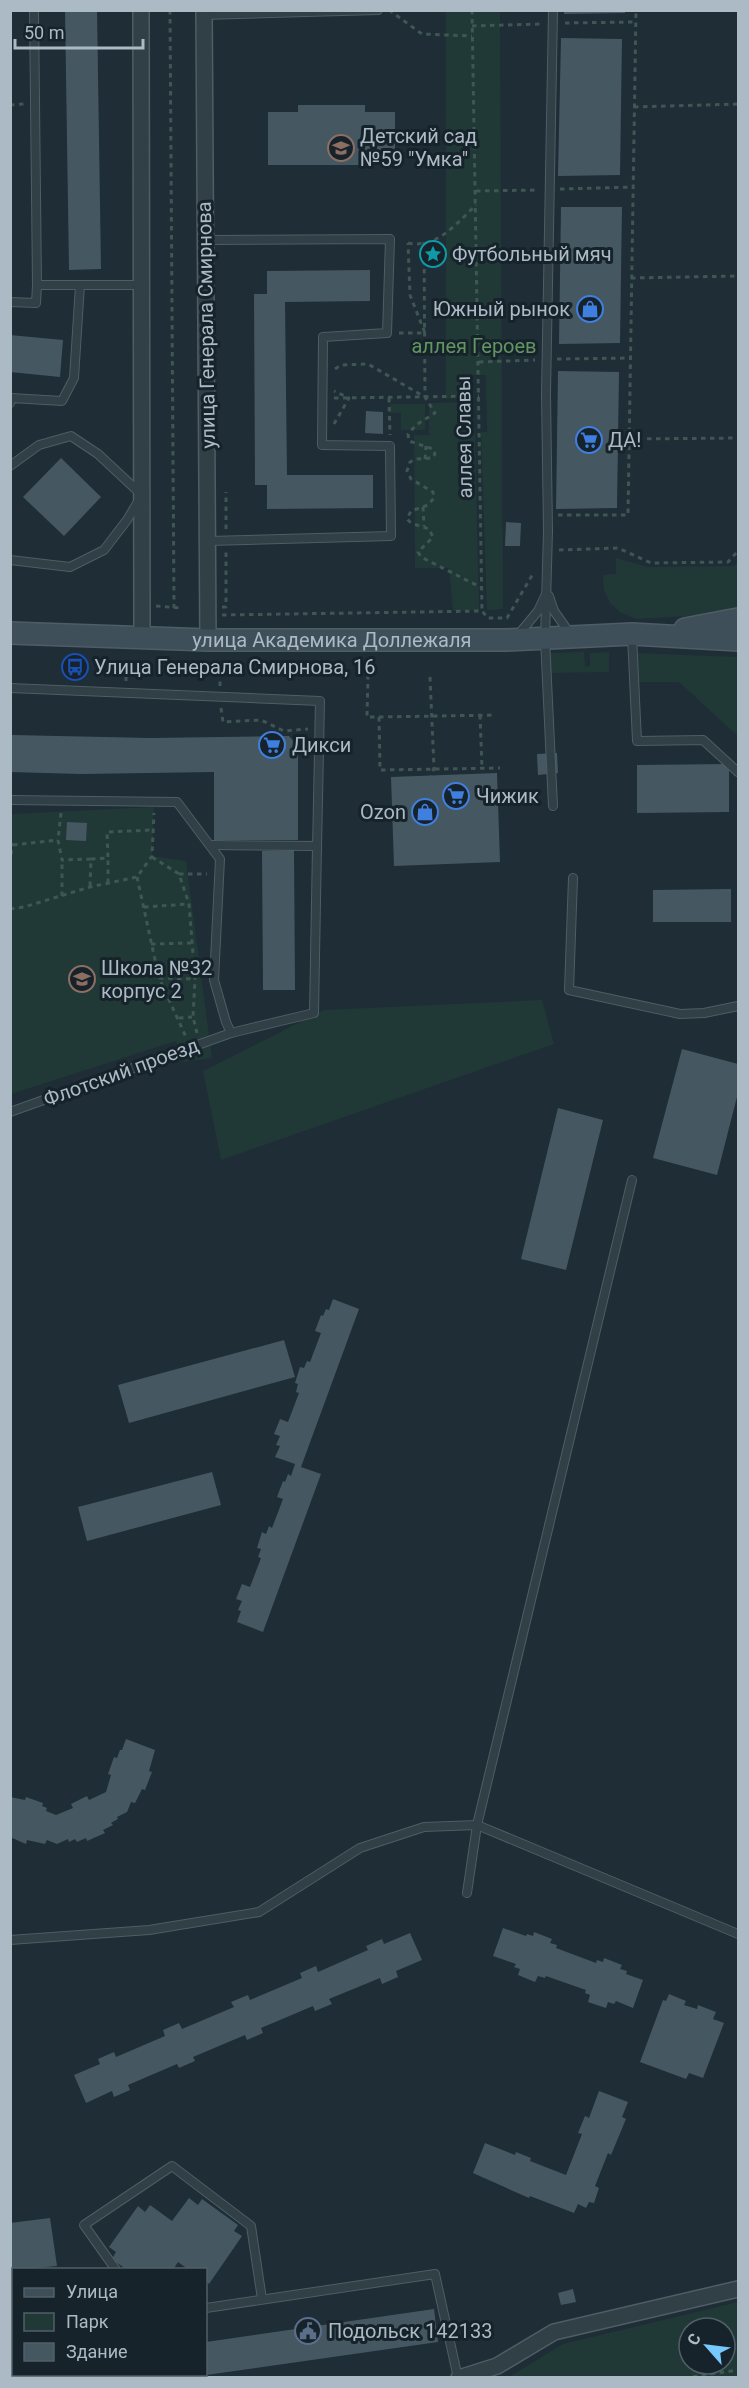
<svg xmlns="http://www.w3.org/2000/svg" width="749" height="2388" font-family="Roboto,sans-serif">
	<rect width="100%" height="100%" fill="#1e2d36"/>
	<!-- green -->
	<g fill="#213936" fill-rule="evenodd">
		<polygon points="446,11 500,11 503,609 487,610 481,432 487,432 486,375 463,375 463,397 446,399"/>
		<polygon points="467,402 469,427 475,428 479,610 453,611 449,568 415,568 414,435 429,435 429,403"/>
		<polygon points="390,404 425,404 425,430 401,430 401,413 390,413"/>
		<polygon points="616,558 648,567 734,566 738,561 738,613 636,619 620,612 610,603 604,590 603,575 616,574"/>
		<polygon points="584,652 585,667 590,666 590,653 609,652 609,672 549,673 549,653"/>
		<polygon points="636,653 738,657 738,736 679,682 632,682"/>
		<polygon points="154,807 152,856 186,861 212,1058 184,1062 176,1041 11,1094 11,814"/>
		<polygon points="542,1000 554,1044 221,1160 203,1071 324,1010"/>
		<path d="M 738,2302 L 738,2377 L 509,2377 L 563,2344 ZM 689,2328 L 725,2328 L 725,2364 L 689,2364 Z"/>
	</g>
	<!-- building -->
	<g fill="#455862">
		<polygon points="65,10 97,10 101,269 69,270"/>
		<polygon points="564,10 625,10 625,13 564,14"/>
		<polygon points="561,38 622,39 620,175 558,176"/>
		<polygon points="298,105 365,105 365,112 395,112 395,165 268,165 268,112 298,112"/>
		<polygon points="561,207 622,207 620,343 559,344"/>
		<polygon points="370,270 370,301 285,302 287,475 373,475 373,508 267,509 267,485 255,485 254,294 267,294 267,271"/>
		<polygon points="10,335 63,340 60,377 10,372"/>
		<polygon points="558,371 619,372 617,508 556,509"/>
		<polygon points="366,411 383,412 383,434 365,433"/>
		<polygon points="61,458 101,497 64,536 23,497"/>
		<polygon points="506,522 521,523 520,546 505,546"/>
		<polygon points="12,735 151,738 289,736 298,746 298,840 214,840 214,772 81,774 10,772"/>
		<polygon points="557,753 558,773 538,775 537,754"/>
		<polygon points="729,764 729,812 637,813 637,765"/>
		<polygon points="497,773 500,862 394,866 391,777"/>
		<polygon points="67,822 87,823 86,841 66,840"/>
		<polygon points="294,850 295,990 263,990 262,851"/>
		<polygon points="731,889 731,922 653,922 653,890"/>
		<polygon points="682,1049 738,1064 738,1093 717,1175 653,1158"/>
		<polygon points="558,1108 603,1120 566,1270 521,1259"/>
		<polygon points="333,1299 359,1309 301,1467 321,1474 263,1632 237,1622 241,1611 238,1610 242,1601 236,1599 242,1584 250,1587 261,1558 258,1557 261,1549 257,1548 262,1532 266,1534 269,1526 272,1528 283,1499 277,1497 283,1481 285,1482 288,1474 291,1476 295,1464 275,1457 280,1446 276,1445 280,1436 274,1434 280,1419 288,1422 299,1393 296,1392 298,1384 295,1383 300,1367 304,1368 307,1361 310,1362 321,1333 315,1331 321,1315 323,1316 326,1309 329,1310"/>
		<polygon points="284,1340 295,1377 129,1423 118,1385"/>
		<polygon points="212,1472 221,1505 87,1541 78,1507"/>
		<polygon points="126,1739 155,1750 149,1771 152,1772 145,1790 142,1789 135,1803 131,1802 127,1812 117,1817 118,1819 111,1823 113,1825 103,1830 105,1833 87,1841 86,1838 77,1842 75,1839 69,1842 68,1839 57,1844 47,1840 45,1844 27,1840 26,1844 10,1837 10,1797 25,1800 26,1797 43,1803 42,1806 47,1808 46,1811 56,1815 73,1808 71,1804 87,1796 89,1800 106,1792 111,1775 108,1774 114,1757 117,1758 120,1750 122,1750"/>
		<polygon points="503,1928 526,1936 527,1934 533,1936 534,1932 552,1939 550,1943 557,1945 556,1948 596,1963 597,1960 603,1962 604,1958 622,1965 620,1969 627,1971 626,1974 643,1980 633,2008 616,2001 614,2004 608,2002 606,2008 588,2002 590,1995 585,1993 586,1990 563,1982 546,1976 545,1978 538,1976 535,1982 518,1975 520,1969 514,1967 516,1964 493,1956"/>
		<polygon points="410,1933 422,1960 396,1971 398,1977 382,1984 380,1978 329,1999 332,2004 315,2011 313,2006 261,2028 263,2033 247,2040 245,2035 193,2057 195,2061 179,2068 177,2064 128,2085 130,2090 114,2097 112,2091 86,2103 74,2075 100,2064 98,2059 114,2052 116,2057 165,2036 163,2030 179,2023 182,2029 234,2007 231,2002 248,1995 250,2000 302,1978 300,1973 316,1966 318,1972 368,1950 366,1946 382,1939 384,1944"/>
		<polygon points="669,1994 686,2001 684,2005 697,2009 698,2005 716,2012 713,2019 724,2023 703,2078 689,2073 686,2079 640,2062 663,2000 666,2001"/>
		<polygon points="599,2091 628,2102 622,2117 626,2119 611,2155 608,2153 595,2186 599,2188 594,2203 589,2202 586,2208 578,2204 574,2213 530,2196 529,2198 473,2173 485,2143 515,2155 516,2152 531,2158 530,2161 566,2175 582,2134 578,2133 585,2116 589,2118"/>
		<polygon points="189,2198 198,2205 202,2199 238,2225 234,2231 242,2236 209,2284 206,2281 206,2270 189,2270 178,2262 173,2270 127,2270 112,2259 116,2252 109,2247 138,2206 145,2212 150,2205 172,2221"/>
		<polygon points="50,2218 57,2266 14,2270 14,2272 10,2272 10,2223"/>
		<polygon points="573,2289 576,2302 561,2305 558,2293"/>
		<polygon points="434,2309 438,2342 206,2375 206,2342"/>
		<polygon points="14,2351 14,2374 79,2376 10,2378 10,2352"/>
	</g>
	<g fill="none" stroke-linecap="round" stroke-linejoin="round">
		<defs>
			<g id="lane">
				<polyline points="34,10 37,285"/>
				<polyline points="553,10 546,394 548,531 545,639 553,806"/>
				<polyline points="204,15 378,10"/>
				<polyline points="206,240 390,239 387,333 323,337 322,445 390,446 391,536 208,541"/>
				<polyline points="10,302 36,303 37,285 142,285"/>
				<polyline points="10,403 11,398 62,401 74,378 80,285"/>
				<polyline points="10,466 39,445 71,436 98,454 142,495 127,520 104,550 70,567 10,560"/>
				<polyline points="549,596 554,611 571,635"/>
				<polyline points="518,635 538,611 545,596"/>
				<polyline points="632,636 637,741 703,740 738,772"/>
				<polyline points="10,688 320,701 317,849"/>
				<polyline points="10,800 177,802 220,859 214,980 226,1022 231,1033"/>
				<polyline points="210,845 317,846"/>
				<polyline points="573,878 569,990 680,1014 704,1013 738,1006"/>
				<polyline points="10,1112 231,1033 314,1013 317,846 317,851"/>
				<polyline points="467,1893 477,1825 632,1180"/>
				<polyline points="10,1940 149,1930 259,1912 360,1848 424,1827 477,1825 738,1934"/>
				<polyline points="116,2270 84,2225 172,2166 251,2226 262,2299"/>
				<polyline points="206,2308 435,2274 458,2378"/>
				<polyline points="10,2335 14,2334"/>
				<polyline points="156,2374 156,2378"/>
			</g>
			<g id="street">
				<polyline points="141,10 142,638"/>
				<polyline points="204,10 208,640"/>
				<polyline points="459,2378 497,2366 554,2332 738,2289"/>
			</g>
			<g id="secondary">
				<polyline points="685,629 738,619"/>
				<path id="s1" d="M 10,633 L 208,640 L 506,640 L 632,634 L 738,640"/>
			</g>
		</defs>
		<!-- lane casing -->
		<use href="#lane" stroke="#4f5d65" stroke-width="10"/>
		<!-- street casing -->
		<use href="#street" stroke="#4f5d65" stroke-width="18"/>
		<!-- secondary casing -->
		<use href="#secondary" stroke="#4f5d65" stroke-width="24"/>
		<!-- path -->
		<g stroke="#3f5653" stroke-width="3" stroke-dasharray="4.5 4.5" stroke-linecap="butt">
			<polyline points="170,10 174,608"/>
			<polyline points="389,10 422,34 472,36"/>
			<polyline points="472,10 482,611"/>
			<polyline points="565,23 635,22"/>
			<polyline points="472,26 541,24"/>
			<polyline points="10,105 24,104"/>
			<polyline points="634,107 738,104"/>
			<polyline points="560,189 633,187"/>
			<polyline points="476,191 538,190"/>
			<polyline points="424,242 425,397"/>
			<path d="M 408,243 C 437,249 457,223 476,205"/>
			<polyline points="631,278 738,276"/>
			<polyline points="399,333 425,333 410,295 408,243"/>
			<polyline points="557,359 630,358"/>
			<polyline points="479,362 535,360"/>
			<polyline points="335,369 341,365 368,364 425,397 435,413 416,425 408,434 409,441 433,449 435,454 432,458 416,459 410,462 407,471 411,479 433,492 434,498 428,505 411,511 407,519 411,523 429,529 433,537 418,552 421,557 482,588"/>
			<polyline points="334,398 479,396"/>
			<polyline points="389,398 390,435"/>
			<polyline points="334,424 349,398 334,391"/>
			<polyline points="629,439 738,438"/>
			<polyline points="425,459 426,446"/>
			<polyline points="423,507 424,526"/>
			<polyline points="558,515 628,515 636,10"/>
			<polyline points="226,529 226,492"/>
			<polyline points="559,550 618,548 651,563 728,562 738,551"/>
			<polyline points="156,606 180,608"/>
			<polyline points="222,607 226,607 226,551"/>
			<polyline points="222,615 482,611 488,618 507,618 534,572"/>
			<polyline points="368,675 367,717 379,717 380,770 500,768"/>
			<polyline points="430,677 434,768 431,776"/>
			<polyline points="126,681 126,668"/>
			<polyline points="220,686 220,670"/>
			<polyline points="221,708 223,722 261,720 284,731 308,729"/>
			<polyline points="480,715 482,768"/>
			<polyline points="379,717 496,715"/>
			<polyline points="61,813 58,840 62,860 91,859 90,887"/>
			<polyline points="10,843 13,845 10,859"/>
			<polyline points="13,845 58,840"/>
			<polyline points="152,857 179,874 189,904 195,979 193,1017 197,1033"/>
			<polyline points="91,859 108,858 107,832 152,830"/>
			<polyline points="179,874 207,874"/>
			<polyline points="137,877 159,978 186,1037"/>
			<polyline points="108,883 108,858"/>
			<polyline points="62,896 62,860"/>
			<polyline points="144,907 189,904"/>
			<polyline points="10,909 24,907 90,887 137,877 152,856 154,813"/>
			<polyline points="151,944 191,943"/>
			<polyline points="159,978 195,979"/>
			<polyline points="179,1018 192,1017"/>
			<polyline points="684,2378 738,2370"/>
		</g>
		<!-- lane -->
		<use href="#lane" stroke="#313f47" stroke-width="8"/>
		<!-- street -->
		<use href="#street" stroke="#313f47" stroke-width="15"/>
		<!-- secondary -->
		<use href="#secondary" stroke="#3f4f5a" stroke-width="21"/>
	</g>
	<!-- icons -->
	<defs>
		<symbol id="school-ring" viewBox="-11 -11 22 22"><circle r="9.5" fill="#17232b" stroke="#8d6e63" stroke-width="1.5"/><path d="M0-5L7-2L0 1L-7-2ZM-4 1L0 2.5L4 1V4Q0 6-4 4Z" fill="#8d6e63"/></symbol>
		<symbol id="sight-ring" viewBox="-11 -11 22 22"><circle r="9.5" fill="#17232b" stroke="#0f9aa8" stroke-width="1.5"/><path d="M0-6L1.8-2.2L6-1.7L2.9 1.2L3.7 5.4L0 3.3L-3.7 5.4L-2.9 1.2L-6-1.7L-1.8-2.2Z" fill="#0f9aa8"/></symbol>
		<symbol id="shop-ring" viewBox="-11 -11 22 22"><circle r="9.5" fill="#17232b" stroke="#3f7fe0" stroke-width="1.5"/><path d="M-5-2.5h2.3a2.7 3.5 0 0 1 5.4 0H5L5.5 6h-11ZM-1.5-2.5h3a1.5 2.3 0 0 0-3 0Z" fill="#3f7fe0"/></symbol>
		<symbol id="supermarket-ring" viewBox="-11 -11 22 22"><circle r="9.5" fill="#17232b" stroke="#3f7fe0" stroke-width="1.5"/><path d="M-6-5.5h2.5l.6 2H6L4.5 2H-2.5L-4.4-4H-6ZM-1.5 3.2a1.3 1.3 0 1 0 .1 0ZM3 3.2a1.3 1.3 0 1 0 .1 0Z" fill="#3f7fe0"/></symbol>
		<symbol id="bus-ring" viewBox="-11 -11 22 22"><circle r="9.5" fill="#17232b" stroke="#1a4fb4" stroke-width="1.5"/><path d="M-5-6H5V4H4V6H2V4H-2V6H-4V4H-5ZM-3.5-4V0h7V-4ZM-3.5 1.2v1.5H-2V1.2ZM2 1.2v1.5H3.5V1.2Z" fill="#1a4fb4"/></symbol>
		<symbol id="civic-ring" viewBox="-11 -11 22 22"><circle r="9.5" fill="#17232b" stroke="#5c6f8a" stroke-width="1.5"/><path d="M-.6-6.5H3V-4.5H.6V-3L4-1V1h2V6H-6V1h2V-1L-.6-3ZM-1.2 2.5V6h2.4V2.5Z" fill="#5c6f8a"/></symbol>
	</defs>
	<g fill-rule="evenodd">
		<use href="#school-ring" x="326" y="133" width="30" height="30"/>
		<use href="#sight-ring" x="418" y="239" width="30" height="30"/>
		<use href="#shop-ring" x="575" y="294" width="30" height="30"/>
		<use href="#supermarket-ring" x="574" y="425" width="30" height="30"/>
		<use href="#bus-ring" x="60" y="652" width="30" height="30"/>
		<use href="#supermarket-ring" x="257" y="730" width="30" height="30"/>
		<use href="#supermarket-ring" x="441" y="781" width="30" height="30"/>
		<use href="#shop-ring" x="410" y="797" width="30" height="30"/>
		<use href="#school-ring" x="67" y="964" width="30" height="30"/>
		<use href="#civic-ring" x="293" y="2316" width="30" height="30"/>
	</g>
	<g text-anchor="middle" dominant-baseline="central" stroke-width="6" stroke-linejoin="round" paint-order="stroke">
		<!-- poi labels -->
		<g font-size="20" fill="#abbac4" stroke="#17232b" text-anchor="start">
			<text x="360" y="136">Детский сад<tspan x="360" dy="23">№59 "Умка"</tspan></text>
			<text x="452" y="254">Футбольный мяч</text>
			<text x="570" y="309" text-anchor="end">Южный рынок</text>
			<text x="608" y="440">ДА!</text>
			<text x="94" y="667">Улица Генерала Смирнова, 16</text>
			<text x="292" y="745">Дикси</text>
			<text x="476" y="796">Чижик</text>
			<text x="406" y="812" text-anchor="end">Ozon</text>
			<text x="101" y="968">Школа №32<tspan x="101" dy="23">корпус 2</tspan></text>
			<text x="328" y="2331">Подольск 142133</text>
		</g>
		<!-- street labels -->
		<g font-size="20" fill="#abbac4" stroke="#17232b">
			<text transform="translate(206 325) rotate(-91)">улица Генерала Смирнова</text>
			<text transform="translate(464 437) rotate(-91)">аллея Славы</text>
			<text stroke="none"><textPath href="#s1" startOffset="322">улица Академика Доллежаля</textPath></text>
			<text transform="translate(121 1072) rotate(-20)">Флотский проезд</text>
		</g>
		<!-- park labels -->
		<g font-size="20" fill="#629562" stroke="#17232b">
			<text x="474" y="346">аллея Героев</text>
		</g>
	</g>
	<!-- border -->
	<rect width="749" height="2388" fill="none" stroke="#abbac4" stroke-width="24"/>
	<!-- legend -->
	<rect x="12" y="2268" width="195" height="108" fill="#17232b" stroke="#525f68" stroke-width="1.5"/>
	<rect x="24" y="2288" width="30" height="9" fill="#3f4f5a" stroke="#525f68" stroke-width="1.5"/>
	<text x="66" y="2298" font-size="18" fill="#abbac4">Улица</text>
	<rect x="24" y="2313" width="30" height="18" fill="#213936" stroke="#525f68" stroke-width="1.5"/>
	<text x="66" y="2328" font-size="18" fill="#abbac4">Парк</text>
	<rect x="24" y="2343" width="30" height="18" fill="#455862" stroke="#525f68" stroke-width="1.5"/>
	<text x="66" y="2358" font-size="18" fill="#abbac4">Здание</text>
	<!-- north arrow -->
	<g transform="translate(707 2346) rotate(298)"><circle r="28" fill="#17232b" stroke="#525f68" stroke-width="1.5"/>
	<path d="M0-4.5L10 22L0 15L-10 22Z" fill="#77c8fd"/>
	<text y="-9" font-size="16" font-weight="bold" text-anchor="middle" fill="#abbac4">С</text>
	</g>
	<!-- scale -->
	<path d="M15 39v9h128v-9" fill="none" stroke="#abbac4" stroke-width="3"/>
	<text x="24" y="39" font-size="18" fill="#abbac4" stroke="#17232b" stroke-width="4.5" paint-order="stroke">50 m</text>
</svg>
